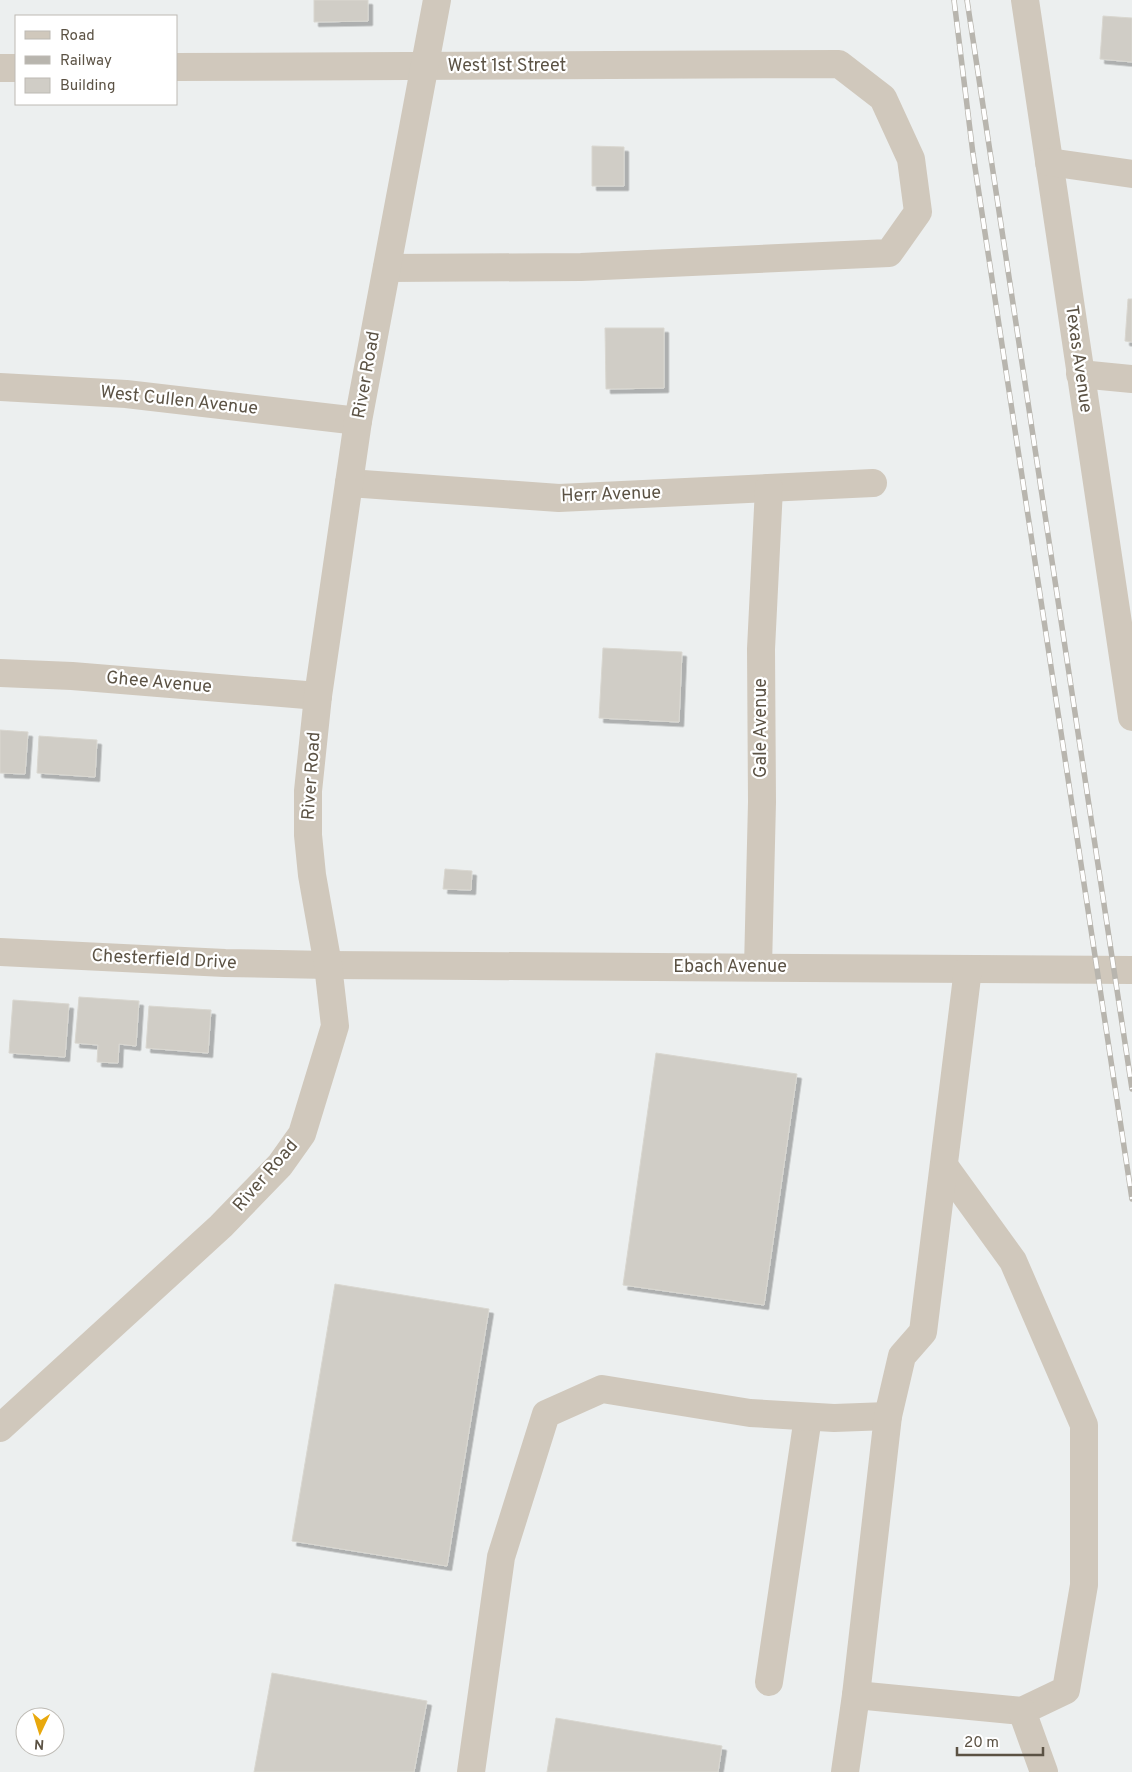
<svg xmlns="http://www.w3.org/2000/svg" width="1132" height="1772" font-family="Overpass,sans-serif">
	<defs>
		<filter id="shadow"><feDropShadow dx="4.5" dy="4.5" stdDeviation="0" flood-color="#0004"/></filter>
	</defs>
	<rect width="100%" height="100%" fill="#ecefef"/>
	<!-- building -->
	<g fill="#d0cdc6" stroke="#d9d7d0" filter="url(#shadow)">
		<polygon points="314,0 368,0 368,21 314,22"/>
		<polygon points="1103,16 1132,18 1132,62 1100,59"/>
		<polygon points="592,146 624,147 624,186 592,186"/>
		<polygon points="1128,299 1132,299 1132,342 1125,341"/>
		<polygon points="605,328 664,328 664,388 606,389"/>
		<polygon points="603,648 682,652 679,722 599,718"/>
		<polygon points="0,730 28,732 25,774 0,773"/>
		<polygon points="39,736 97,740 95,777 37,773"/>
		<polygon points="445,869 472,871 471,890 443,889"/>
		<polygon points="79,997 139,1001 136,1046 119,1044 118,1063 97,1062 98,1045 75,1043"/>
		<polygon points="13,1000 69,1004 65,1057 9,1053"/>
		<polygon points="149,1006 211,1010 208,1053 146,1048"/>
		<polygon points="656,1053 797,1074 764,1305 623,1285"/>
		<polygon points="335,1284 489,1309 447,1566 292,1541"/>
		<polygon points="272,1673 427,1701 414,1772 254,1772"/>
		<polygon points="556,1718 722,1746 718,1772 547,1772"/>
	</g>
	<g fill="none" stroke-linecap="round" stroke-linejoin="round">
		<!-- minor -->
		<g stroke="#d0c8bc" stroke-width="28">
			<polyline points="1025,0 1132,717"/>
			<polyline points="176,67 839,64 883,98 911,159 918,212 889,253 581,267 387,268"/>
			<polyline points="0,68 16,68"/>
			<polyline points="1049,162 1132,174"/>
			<polyline points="1080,374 1132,379"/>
			<polyline points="0,387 126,394 358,421"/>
			<polyline points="349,483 559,498 873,483"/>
			<polyline points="0,673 72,676 318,696"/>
			<polyline points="0,952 225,963 328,965 1132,970"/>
			<polyline points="758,967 762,802 761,649 769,488"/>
			<polyline points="0,1428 221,1226 280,1165 302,1134 335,1026 328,965 312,875 308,835 308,791 318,696 358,421 437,0"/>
			<polyline points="769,1682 808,1417"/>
			<polyline points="856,1695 1022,1711 1066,1690 1084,1585 1084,1425 1013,1261 945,1167"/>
			<polyline points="1022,1711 1044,1772"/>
			<polyline points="471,1772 501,1557 546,1414 602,1389 750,1413 834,1418 888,1416"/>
			<polyline points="845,1772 856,1695 888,1416 902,1356 923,1332 968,969"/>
		</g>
		<defs>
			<g id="rail">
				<polyline points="954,0 973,154 1132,1199"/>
				<polyline points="967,0 1132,1089"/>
			</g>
		</defs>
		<!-- rail casing -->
		<use href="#rail" stroke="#b8b5ae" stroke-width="5.5"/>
		<!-- rail -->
		<use href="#rail" stroke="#fff" stroke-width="4" stroke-dasharray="11" stroke-linecap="butt"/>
	</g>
	<g text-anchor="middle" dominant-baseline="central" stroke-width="4.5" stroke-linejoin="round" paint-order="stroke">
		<!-- street labels -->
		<g font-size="18" fill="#5b5244" stroke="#fff">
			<text x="507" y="66">West 1st Street</text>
			<text transform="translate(1078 359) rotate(82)">Texas Avenue</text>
			<text transform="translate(367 375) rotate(-80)">River Road</text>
			<text transform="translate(179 401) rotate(6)">West Cullen Avenue</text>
			<text transform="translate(611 495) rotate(-2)">Herr Avenue</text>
			<text transform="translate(159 683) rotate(5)">Ghee Avenue</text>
			<text transform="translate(761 728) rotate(-90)">Gale Avenue</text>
			<text transform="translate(312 776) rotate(-86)">River Road</text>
			<text transform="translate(164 960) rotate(3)">Chesterfield Drive</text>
			<text x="730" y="967">Ebach Avenue</text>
			<text transform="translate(266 1176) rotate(-49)">River Road</text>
		</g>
	</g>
	<!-- legend -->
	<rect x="15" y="15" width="162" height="90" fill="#ffffff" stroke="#bdbab4"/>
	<rect x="25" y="31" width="25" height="8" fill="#d0c8bc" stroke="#bdbab4"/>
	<text x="60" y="40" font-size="15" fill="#5b5244">Road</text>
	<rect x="25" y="56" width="25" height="8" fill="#b8b5ae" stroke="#bdbab4"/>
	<text x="60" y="65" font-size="15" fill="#5b5244">Railway</text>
	<rect x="25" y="78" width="25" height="15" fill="#d0cdc6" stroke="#bdbab4"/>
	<text x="60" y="90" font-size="15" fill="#5b5244">Building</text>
	<!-- north arrow -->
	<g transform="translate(40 1732) rotate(184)"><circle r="24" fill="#ffffff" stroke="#bdbab4"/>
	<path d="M0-4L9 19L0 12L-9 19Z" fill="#e8a80d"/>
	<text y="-8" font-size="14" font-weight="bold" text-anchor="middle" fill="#5b5244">N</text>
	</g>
	<!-- scale -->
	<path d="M957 1747v8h86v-8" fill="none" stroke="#5b5244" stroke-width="2.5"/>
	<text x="964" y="1747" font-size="15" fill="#5b5244" stroke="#ffffff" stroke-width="4" paint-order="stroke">20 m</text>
</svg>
